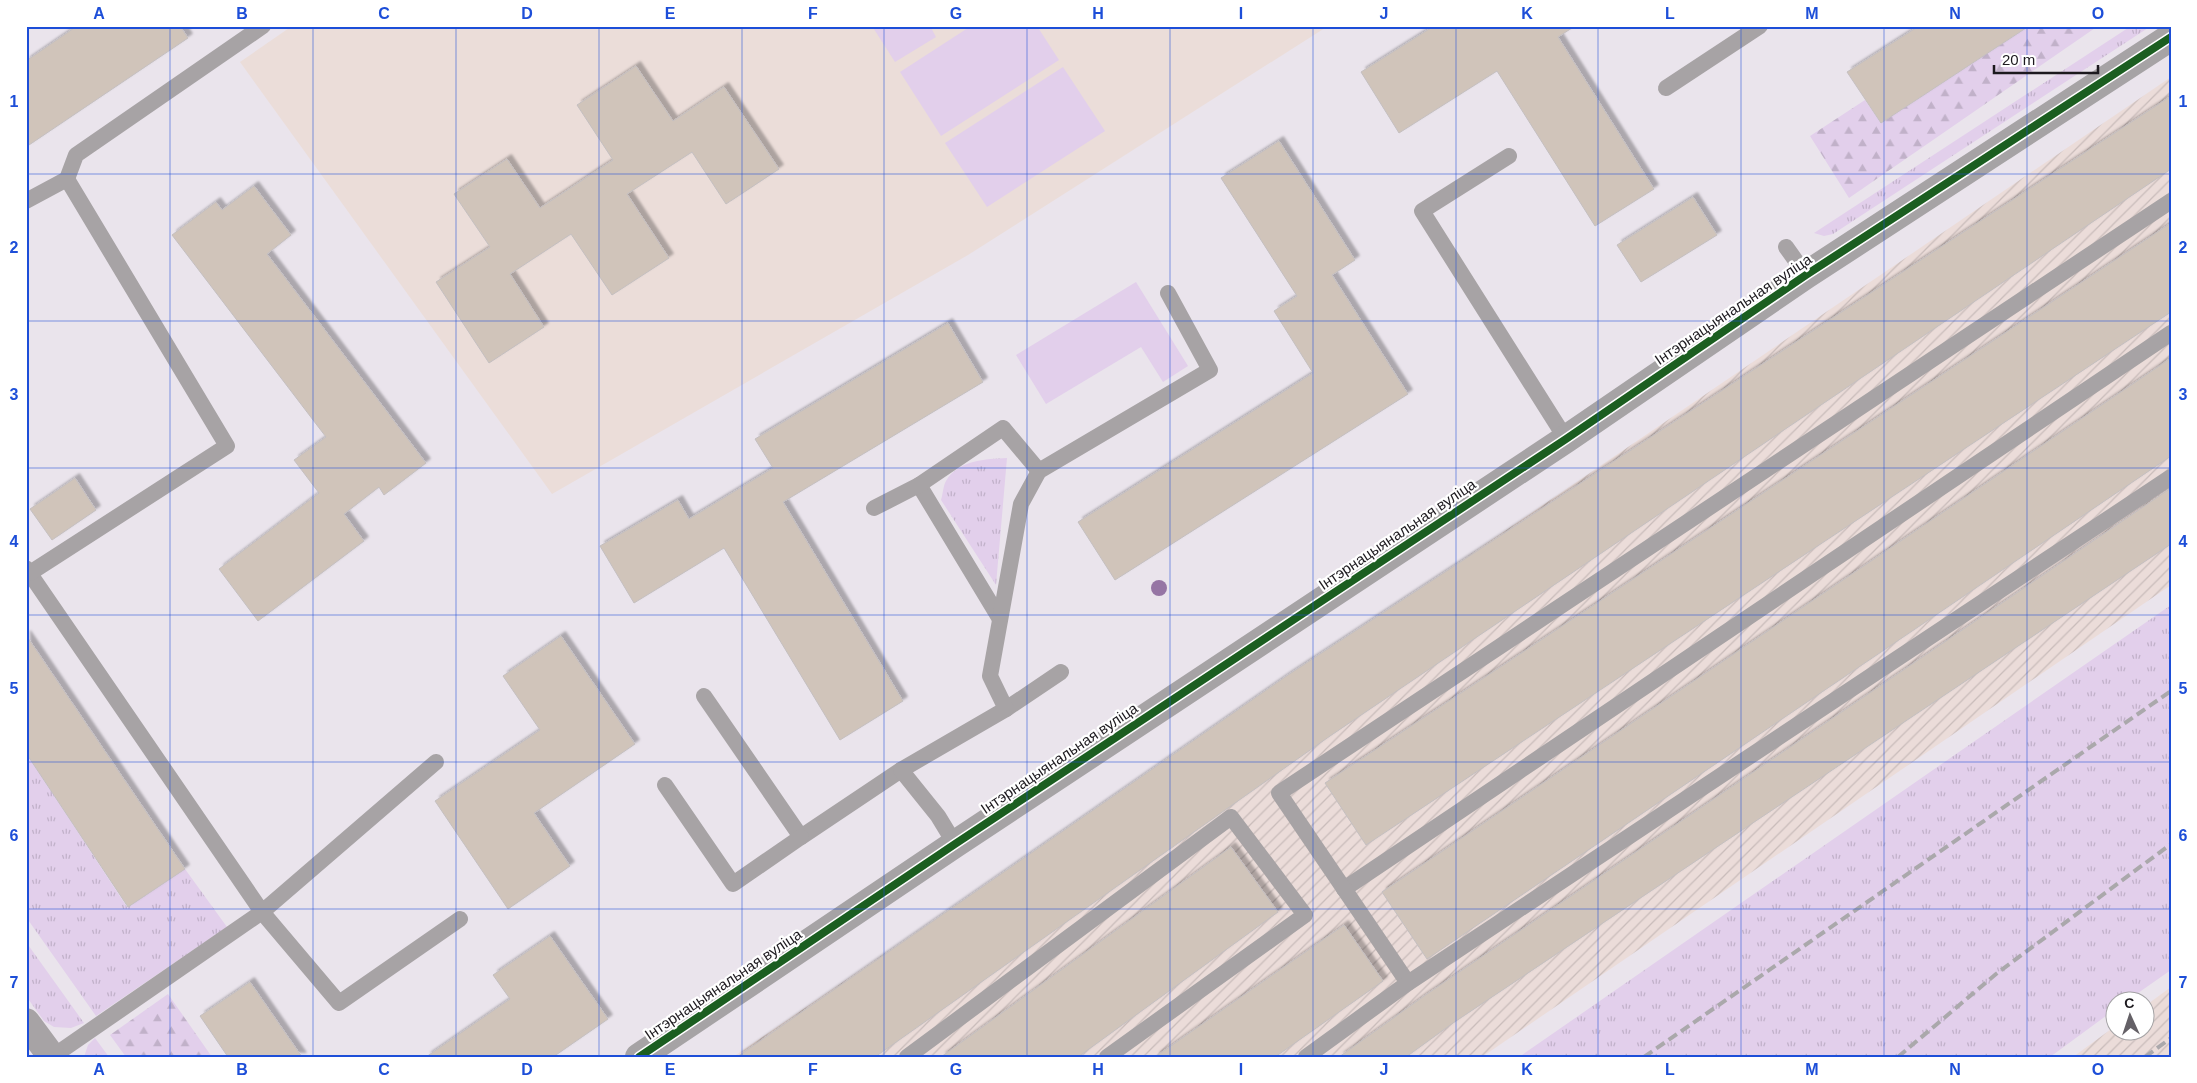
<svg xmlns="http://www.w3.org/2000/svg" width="2197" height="1083" font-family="Arial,sans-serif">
	<defs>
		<pattern id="industrial-furrows" width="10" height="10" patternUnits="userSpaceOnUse" patternTransform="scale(1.25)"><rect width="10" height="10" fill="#ebdcd9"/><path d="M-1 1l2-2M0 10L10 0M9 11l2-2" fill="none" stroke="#c9bcba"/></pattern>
		<pattern id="grass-tufts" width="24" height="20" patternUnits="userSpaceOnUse" patternTransform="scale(1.25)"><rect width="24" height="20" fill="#e2cfeb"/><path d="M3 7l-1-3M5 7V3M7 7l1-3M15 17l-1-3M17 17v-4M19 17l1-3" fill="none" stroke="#c1b1c9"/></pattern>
		<pattern id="forest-firs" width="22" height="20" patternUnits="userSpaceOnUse" patternTransform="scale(1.25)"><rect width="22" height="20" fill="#e2cfeb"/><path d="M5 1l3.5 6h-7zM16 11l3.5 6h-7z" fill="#c1b1c9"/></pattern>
		<filter id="shadow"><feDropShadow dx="4.5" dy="-4.5" stdDeviation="1" flood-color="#0004"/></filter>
	</defs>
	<rect width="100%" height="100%" fill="#eae4ec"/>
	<!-- industrial -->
	<g fill="url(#industrial-furrows)">
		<polygon points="2171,77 2171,585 1482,1057 733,1057"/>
		<polygon points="2171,987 2171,1057 2073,1057 2114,1027 2114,1030 2144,1030 2145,1006"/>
	</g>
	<!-- education -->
	<polygon fill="#ebddd9" points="292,26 1328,26 968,255 552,494 240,62"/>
	<!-- grass -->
	<g fill="url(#grass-tufts)">
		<polygon points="2131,26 2151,26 1833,234 1824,236 1814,233"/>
		<path d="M 1007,458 L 996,585 L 941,500 C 943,494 943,486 946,481 C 958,460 986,459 1007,458 Z"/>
		<polygon points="2171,605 2171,970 2128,1000 2114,1000 2114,1010 2050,1057 1519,1057"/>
		<polygon points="26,753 127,907 185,869 227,927 96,1016 26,917"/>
		<polygon points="26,942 84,1023 71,1028 54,1027 44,1021 26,996"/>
		<polygon points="95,1038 109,1057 84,1057 88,1045"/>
	</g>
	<!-- forest -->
	<g fill="url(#forest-firs)">
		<polygon points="2029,26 2098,26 1849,198 1810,136 1865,100 1881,123"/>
		<polygon points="168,994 212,1057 126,1057 110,1035"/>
	</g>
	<!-- green -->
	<g fill="#e2cfeb">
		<polygon points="872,26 930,26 936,37 895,62"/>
		<polygon points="971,26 1037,26 1059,60 941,136 900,72"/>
		<polygon points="1063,67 1105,131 987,207 945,143"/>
		<polygon points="1136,282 1188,366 1163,382 1141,347 1046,404 1016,355"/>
	</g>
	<!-- building -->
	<g fill="#d0c4ba" stroke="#c4bfc0" filter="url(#shadow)">
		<polygon points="77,26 180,26 188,38 26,147 26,61"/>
		<polygon points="1434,26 1575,26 1558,37 1654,189 1595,226 1497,71 1399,133 1361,72"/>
		<polygon points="1919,26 2029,26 1881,123 1847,72"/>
		<polygon points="636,66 673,121 724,87 779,169 726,204 692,152 627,194 669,258 612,295 571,234 510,274 544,327 489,363 436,282 490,247 454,194 507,159 540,208 613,160 577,105"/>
		<polygon points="2171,96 2171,169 1330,736 875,1057 737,1057 1288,675"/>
		<polygon points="1279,141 1355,260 1332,275 1408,394 1115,580 1078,522 1313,373 1274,311 1297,296 1221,178"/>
		<polygon points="254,186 291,235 267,254 426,463 384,495 379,487 344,514 364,541 258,621 219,569 319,493 294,460 326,437 172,235 216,202 222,210"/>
		<polygon points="1693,197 1717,235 1641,282 1617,245"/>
		<polygon points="2171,223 2171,312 1366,845 1325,783"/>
		<polygon points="948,323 983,382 783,502 903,701 840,740 724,548 634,603 600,546 678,500 689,519 773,468 755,439"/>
		<polygon points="2171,358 2171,456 1427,959 1382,892"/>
		<polygon points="75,478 96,510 52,540 30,509"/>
		<polygon points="2171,488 2171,544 1453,1023 1406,1057 1339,1057 1424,996"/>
		<polygon points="26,635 185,869 128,907 26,753"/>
		<polygon points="561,636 635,744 534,813 570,866 508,909 435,801 540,730 503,676"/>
		<polygon points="1231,847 1278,912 1078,1057 941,1057"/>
		<polygon points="1344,925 1383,981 1275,1057 1155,1057"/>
		<polygon points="550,936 608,1019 553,1057 426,1057 510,999 493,975"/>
		<polygon points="250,982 302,1057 228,1057 200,1016"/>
	</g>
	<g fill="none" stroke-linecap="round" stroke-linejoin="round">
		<!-- lane -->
		<g stroke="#a7a3a5" stroke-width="16">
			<polyline points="1666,88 1760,26"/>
			<polyline points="1509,156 1422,211 1566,439"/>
			<polyline points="26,201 67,179 76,155 263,26"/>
			<polyline points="1786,247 1806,275"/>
			<polyline points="919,485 1000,619"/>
			<polyline points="874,508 919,485 1003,428 1039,471"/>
			<polyline points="26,568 262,912 436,762"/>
			<polyline points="30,573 227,446 67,179"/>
			<polyline points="704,696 801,837 901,770"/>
			<polyline points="1006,709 1061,672"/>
			<polyline points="665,785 733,884 801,837"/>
			<polyline points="955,844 938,816 901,770 1006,709 990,676 1021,504 1039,471 1210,370 1168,293"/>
			<polyline points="1344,889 2171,333"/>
			<polyline points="1408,983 1279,793 2171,201"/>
			<polyline points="52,1057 262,912 339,1003 460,919"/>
			<polyline points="907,1057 1231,817 1305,915 1107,1057"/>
			<polyline points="1306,1057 1408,983 2171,477"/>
		</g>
		<!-- street -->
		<polyline stroke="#a7a3a5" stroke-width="28" points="26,1022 52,1057"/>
		<!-- secondary -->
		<polyline stroke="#a6a3a5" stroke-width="28" points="639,1057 955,844 1566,439 1806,275 2171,37"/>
		<!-- rail -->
		<g stroke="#aaa8ab" stroke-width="4" stroke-dasharray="10 5" stroke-linecap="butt">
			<polyline points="1644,1057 2171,691"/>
			<polyline points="1898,1057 1996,974 2171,844"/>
			<polyline points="2145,1057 2171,1038"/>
		</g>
		<defs>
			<polyline id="cycleway" points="639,1057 955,844 1566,439 1806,275 2171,37"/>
		</defs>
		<!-- cycleway casing -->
		<use href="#cycleway" stroke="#fff" stroke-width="11"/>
		<!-- cycleway -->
		<use href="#cycleway" stroke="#1b5e20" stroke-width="8"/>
	</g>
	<!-- trees -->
	<circle fill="#9675a4" cx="1159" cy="588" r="8"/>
	<!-- grid -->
	<path fill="none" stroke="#1d4ed8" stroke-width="1" stroke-opacity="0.55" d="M 170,26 L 170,1057M 313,26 L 313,1057M 456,26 L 456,1057M 599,26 L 599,1057M 742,26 L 742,1057M 884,26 L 884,1057M 1027,26 L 1027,1057M 1170,26 L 1170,1057M 1313,26 L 1313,1057M 1456,26 L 1456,1057M 1598,26 L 1598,1057M 1741,26 L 1741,1057M 1884,26 L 1884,1057M 2027,26 L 2027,1057M 26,174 L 2171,174M 26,321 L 2171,321M 26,468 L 2171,468M 26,615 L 2171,615M 26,762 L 2171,762M 26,909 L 2171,909"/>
	<g text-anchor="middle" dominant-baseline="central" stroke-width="4.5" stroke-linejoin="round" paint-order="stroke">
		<!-- street labels -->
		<g font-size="15" fill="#1c191e" stroke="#fff">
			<text transform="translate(1733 309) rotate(-34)">Інтэрнацыянальная вуліца</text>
			<text transform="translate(1397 534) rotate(-34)">Інтэрнацыянальная вуліца</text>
			<text transform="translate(1059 758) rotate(-34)">Інтэрнацыянальная вуліца</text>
			<text transform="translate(723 984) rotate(-34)">Інтэрнацыянальная вуліца</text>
		</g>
	</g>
	<!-- border -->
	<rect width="2197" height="1083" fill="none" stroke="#ffffff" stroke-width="55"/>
	<!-- north arrow -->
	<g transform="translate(2130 1016) rotate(357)"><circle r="24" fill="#ffffff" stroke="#a4a3a5"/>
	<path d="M0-4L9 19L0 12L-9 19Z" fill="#646066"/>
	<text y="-8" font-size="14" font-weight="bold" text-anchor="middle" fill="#1c191e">С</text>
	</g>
	<!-- scale -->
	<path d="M1994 65v8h104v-8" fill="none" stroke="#1c191e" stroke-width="2.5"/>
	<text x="2002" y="65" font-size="15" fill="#1c191e" stroke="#ffffff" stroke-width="4" paint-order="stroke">20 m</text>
	<rect x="28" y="28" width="2142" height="1028" fill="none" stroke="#1d4ed8" stroke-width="2"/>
	<g font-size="16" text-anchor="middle" font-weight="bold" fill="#1d4ed8">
		<text x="99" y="19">A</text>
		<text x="242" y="19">B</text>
		<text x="384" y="19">C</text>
		<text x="527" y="19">D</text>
		<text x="670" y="19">E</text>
		<text x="813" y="19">F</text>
		<text x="956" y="19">G</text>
		<text x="1098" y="19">H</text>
		<text x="1241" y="19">I</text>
		<text x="1384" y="19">J</text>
		<text x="1527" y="19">K</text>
		<text x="1670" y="19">L</text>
		<text x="1812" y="19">M</text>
		<text x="1955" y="19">N</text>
		<text x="2098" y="19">O</text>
		<text x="14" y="107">1</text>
		<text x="2183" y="107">1</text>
		<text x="14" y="253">2</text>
		<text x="2183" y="253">2</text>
		<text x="14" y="400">3</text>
		<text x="2183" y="400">3</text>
		<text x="14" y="547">4</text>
		<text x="2183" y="547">4</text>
		<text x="14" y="694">5</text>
		<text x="2183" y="694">5</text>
		<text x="14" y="841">6</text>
		<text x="2183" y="841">6</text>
		<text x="14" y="988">7</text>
		<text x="2183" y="988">7</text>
		<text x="99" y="1075">A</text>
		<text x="242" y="1075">B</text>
		<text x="384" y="1075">C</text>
		<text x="527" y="1075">D</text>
		<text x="670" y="1075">E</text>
		<text x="813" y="1075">F</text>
		<text x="956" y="1075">G</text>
		<text x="1098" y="1075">H</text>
		<text x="1241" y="1075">I</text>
		<text x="1384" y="1075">J</text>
		<text x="1527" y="1075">K</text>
		<text x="1670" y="1075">L</text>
		<text x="1812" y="1075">M</text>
		<text x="1955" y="1075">N</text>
		<text x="2098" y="1075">O</text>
	</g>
</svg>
